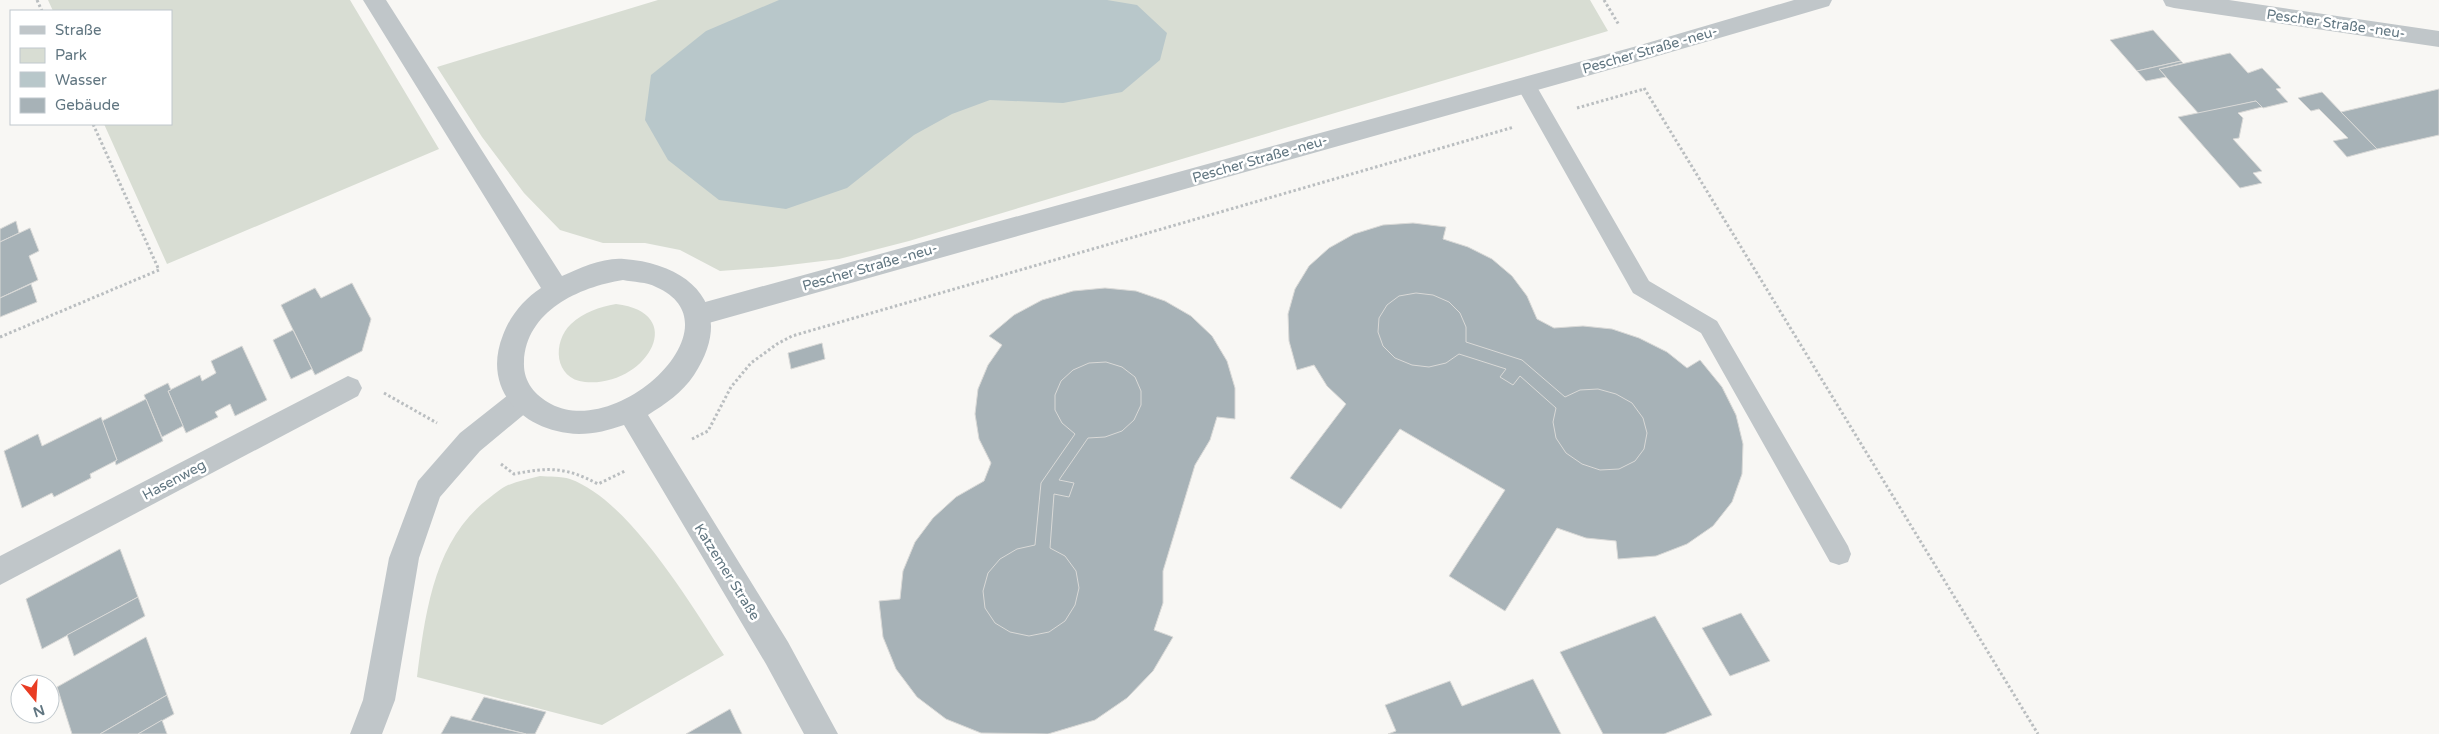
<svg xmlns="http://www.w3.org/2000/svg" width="2439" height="734" font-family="'Varela Round',sans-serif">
	<rect width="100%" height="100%" fill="#f8f7f4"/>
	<!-- green -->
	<g fill="#d8ddd3">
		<polygon points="48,0 350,0 439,149 167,264 104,124 171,124 171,11 53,11"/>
		<polygon points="658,0 1590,0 1608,31 909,241 839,259 773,267 720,271 680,250 645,243 603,243 560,230 524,193 482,137 437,67"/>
		<path d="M 616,304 C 691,313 645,388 585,382 C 554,379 552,342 571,324 C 584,312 599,307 616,304 Z"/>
		<path d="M 540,476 C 549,477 561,476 570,479 C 629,500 690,603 724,655 L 602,725 L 417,677 C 425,614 434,540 488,499 C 493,495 500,489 506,486 C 517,481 529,479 540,476 Z"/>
	</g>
	<!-- water -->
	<polygon fill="#b8c7ca" points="779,0 1107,0 1137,5 1167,33 1160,60 1122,92 1063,103 990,100 952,114 914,135 847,188 786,209 719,200 668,160 645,120 651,75 706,31"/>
	<!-- building -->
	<g fill="#a7b2b7" stroke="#d9d9d7">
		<polygon points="2153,30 2181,61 2137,71 2110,40"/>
		<polygon points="2230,53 2248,73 2262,68 2281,88 2276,89 2288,102 2263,108 2256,101 2199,114 2159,69"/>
		<polygon points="2181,61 2183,63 2159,69 2166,77 2146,81 2137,71"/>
		<polygon points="2439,89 2439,135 2377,149 2341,112"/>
		<polygon points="2322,92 2341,112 2377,149 2347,157 2333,141 2348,138 2319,109 2311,111 2298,98"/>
		<polygon points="2256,101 2262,107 2238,113 2243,118 2239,138 2233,139 2262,171 2253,173 2262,183 2240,188 2178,117"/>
		<polygon points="16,221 19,233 0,242 0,229"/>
		<polygon points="1413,223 1446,227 1443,239 1468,247 1492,259 1512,276 1527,296 1537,319 1554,328 1583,326 1612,329 1639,338 1667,352 1687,368 1700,360 1722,387 1736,415 1743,444 1742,474 1732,502 1713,526 1687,544 1656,556 1618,559 1616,541 1586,538 1557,528 1505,611 1449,576 1505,490 1400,429 1341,509 1290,478 1346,404 1327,386 1314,365 1297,370 1289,341 1288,314 1295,289 1309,266 1329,248 1354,234 1383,225"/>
		<polygon points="30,228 39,251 29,256 38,280 0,298 0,242"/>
		<polygon points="352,283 371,319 362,351 315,375 281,305 315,288 321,298"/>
		<polygon points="31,284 37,302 0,317 0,298"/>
		<polygon points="1105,288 1136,291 1165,301 1191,316 1212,336 1227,361 1235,388 1235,419 1217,417 1210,440 1195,465 1163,571 1163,603 1154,630 1173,637 1153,671 1127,698 1095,720 1048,734 981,733 946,719 917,697 896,669 883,637 879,601 900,599 903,571 915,542 933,518 956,497 984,481 991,463 979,439 975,414 978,389 988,365 1002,345 989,336 1014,315 1042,300 1073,291"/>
		<polygon points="1416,293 1433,295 1449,302 1460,313 1466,327 1466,342 1522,360 1565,397 1580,390 1598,389 1616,394 1632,403 1643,418 1647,433 1644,449 1635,461 1619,469 1600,470 1582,464 1566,453 1556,438 1553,422 1556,408 1520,376 1513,385 1500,377 1506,369 1459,354 1446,363 1429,367 1412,365 1395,358 1383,346 1378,332 1379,318 1387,305 1399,296"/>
		<polygon points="293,330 312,369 291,379 273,340"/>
		<polygon points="822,343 825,359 791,369 788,353"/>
		<polygon points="242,346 267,400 235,416 230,404 215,412 218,417 186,433 168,391 200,375 202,381 216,373 211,361"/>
		<polygon points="1106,362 1122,367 1135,377 1141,391 1141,405 1134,420 1122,431 1105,437 1088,438 1059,480 1074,483 1069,497 1054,494 1050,548 1065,556 1076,571 1079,588 1075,605 1065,621 1049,632 1029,636 1010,632 995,623 985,608 983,591 988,573 1000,559 1017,549 1035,545 1041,483 1075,434 1062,423 1055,410 1055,395 1061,381 1073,370 1089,363"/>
		<polygon points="168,383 171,390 168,391 183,426 162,437 144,395"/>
		<polygon points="146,399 163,441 116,465 115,460 117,460 102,421"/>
		<polygon points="101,417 117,460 90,474 91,478 54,497 52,493 22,508 4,451 38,434 42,446"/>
		<polygon points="120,549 138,597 42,649 26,599"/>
		<polygon points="138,597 145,616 74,656 67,635"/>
		<polygon points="1741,613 1770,661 1730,676 1702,628"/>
		<polygon points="1655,616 1712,715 1664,734 1603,734 1560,652"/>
		<polygon points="146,637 167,695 100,734 72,734 57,687"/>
		<polygon points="1533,679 1561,734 1388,734 1396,731 1385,705 1450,681 1462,706"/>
		<polygon points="167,695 174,714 138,734 100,734"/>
		<polygon points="484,697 546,712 535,734 526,734 471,720"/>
		<polygon points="730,709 742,734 686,734"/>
		<polygon points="451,716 526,734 441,734"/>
		<polygon points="162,720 167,734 138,734"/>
	</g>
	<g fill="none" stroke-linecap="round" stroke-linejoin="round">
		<!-- path -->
		<g stroke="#babec0" stroke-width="3" stroke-dasharray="2.5 2.5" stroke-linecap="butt">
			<polyline points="37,0 42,11"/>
			<polyline points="1604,0 1619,25"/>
			<polyline points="1644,88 2038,734"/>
			<polyline points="1577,108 1644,89"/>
			<polyline points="0,337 159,270 93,124"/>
			<polyline points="384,393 437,423"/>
			<polyline points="692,439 708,431 731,387 751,363 777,344 792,336 1514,127"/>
			<path d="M 501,464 L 514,474 C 549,467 566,467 598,484 L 625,471"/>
		</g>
		<!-- service -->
		<polygon fill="#c0c6c9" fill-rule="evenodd" points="1526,78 1533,80 1649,281 1717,321 1848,546 1851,554 1848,562 1839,565 1830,562 1701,333 1633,293 1516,85 1519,80"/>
		<!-- minor -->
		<g fill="#c0c6c9" fill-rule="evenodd">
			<polygon points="1794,0 1832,0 1829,6 1637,62 698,326 689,323 685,315 689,307 698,304 1637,46"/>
			<polygon points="2163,0 2229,0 2439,31 2439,47 2174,8 2166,6"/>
			<polygon points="348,376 358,380 362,388 358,396 0,585 0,556"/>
			<polygon points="523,387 533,391 537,399 533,407 480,451 440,497 419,558 395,700 382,734 350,734 363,700 389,558 418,481 460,433 513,391"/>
		</g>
		<!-- tertiary -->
		<path fill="#c0c6c9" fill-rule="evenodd" d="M 363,0 L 386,0 L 562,276 C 580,268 604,257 624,259 C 693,264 737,310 694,375 C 682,393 665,404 648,415 L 788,642 L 838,734 L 804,734 L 766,664 L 624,425 C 609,430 595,434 579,434 C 523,432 481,390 503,335 C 510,316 524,299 541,288 ZM 623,280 C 633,282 647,282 656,287 C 741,324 619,440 551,404 C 534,395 523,381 524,362 C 526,311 579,287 623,280 Z"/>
	</g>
	<g text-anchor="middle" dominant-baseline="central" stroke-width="5" stroke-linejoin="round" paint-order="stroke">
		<!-- street labels -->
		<g font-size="14" fill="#617681" stroke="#fff">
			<text transform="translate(2336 24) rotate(8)">Pescher Straße -neu-</text>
			<text transform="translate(1650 50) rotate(-16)">Pescher Straße -neu-</text>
			<text transform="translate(1260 159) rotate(-16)">Pescher Straße -neu-</text>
			<text transform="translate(870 267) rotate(-16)">Pescher Straße -neu-</text>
			<text transform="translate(174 480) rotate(-28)">Hasenweg</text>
			<text transform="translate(727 572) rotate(58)">Katzemer Straße</text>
		</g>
	</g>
	<!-- legend -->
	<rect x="10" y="10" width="162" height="115" fill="#ffffff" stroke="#c0c8cd"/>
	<rect x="20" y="26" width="25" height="8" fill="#c0c6c9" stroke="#c0c8cd"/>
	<text x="55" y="35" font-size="15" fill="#617681">Straße</text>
	<rect x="20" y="48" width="25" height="15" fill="#d8ddd3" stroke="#c0c8cd"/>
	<text x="55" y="60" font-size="15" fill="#617681">Park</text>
	<rect x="20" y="72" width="25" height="15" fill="#b8c7ca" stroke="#c0c8cd"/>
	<text x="55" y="85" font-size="15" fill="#617681">Wasser</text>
	<rect x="20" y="98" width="25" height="15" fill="#a7b2b7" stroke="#c0c8cd"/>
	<text x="55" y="110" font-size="15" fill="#617681">Gebäude</text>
	<!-- north arrow -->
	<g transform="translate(35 699) rotate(162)"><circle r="24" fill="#ffffff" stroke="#c0c8cd"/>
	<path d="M0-4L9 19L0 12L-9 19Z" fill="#e93c23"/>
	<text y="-8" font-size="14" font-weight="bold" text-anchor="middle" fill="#617681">N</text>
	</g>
</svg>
